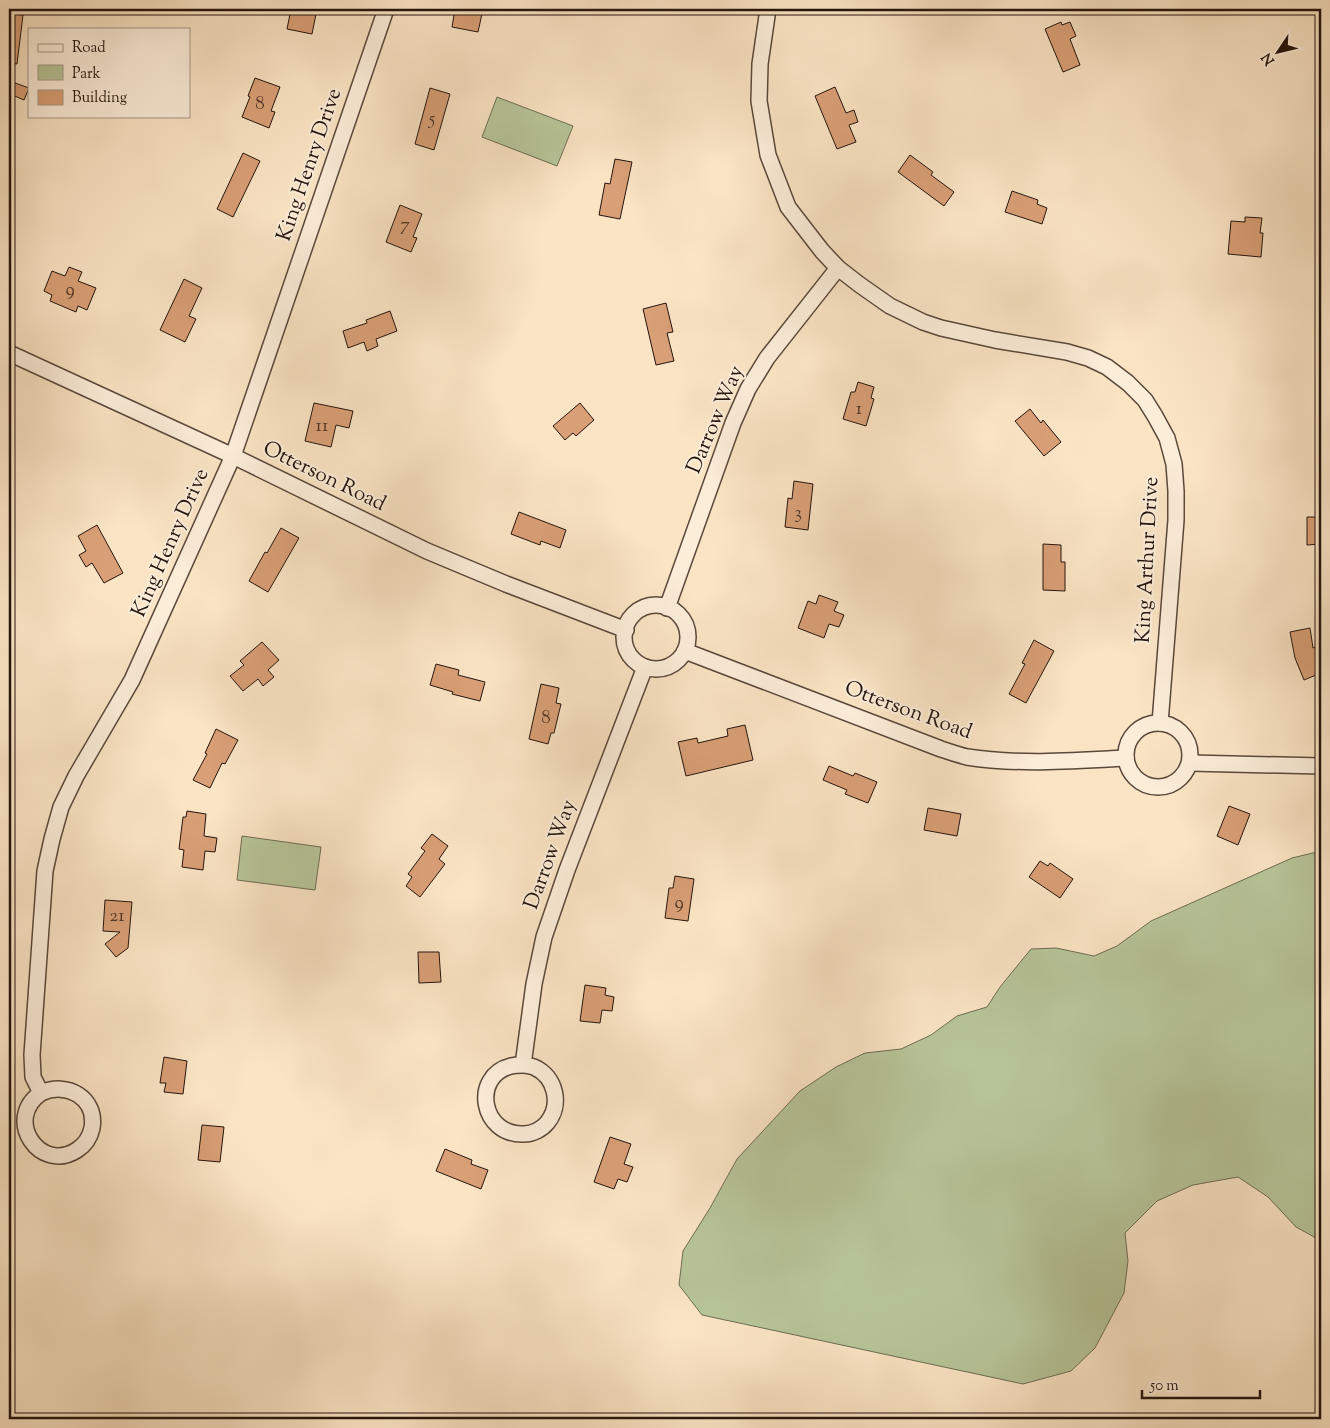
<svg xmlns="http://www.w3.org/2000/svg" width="1330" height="1428" font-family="'Sorts Mill Goudy',serif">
	<rect width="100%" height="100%" fill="#fae4c4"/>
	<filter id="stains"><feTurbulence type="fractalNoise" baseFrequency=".004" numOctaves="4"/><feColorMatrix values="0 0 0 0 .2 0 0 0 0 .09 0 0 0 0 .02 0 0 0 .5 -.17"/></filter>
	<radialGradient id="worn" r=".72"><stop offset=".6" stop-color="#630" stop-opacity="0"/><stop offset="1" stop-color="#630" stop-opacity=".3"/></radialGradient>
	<!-- green -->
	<g fill="#b7c599" stroke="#6e6c53">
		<polygon points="497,97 573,126 557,166 482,137"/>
		<polygon points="242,836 321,847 315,890 237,880"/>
		<polygon points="1321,851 1321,1237 1316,1238 1296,1227 1268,1197 1238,1177 1193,1185 1157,1201 1125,1233 1128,1261 1124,1293 1095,1348 1071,1371 1023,1384 702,1315 679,1285 683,1251 710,1208 737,1159 800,1091 836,1067 865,1053 901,1049 931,1035 957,1016 987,1007 1000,987 1031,949 1056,948 1094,956 1117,946 1151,921 1292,858"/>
	</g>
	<!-- building -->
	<g fill="#d99f76" stroke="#24140d">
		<polygon points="291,9 317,9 312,34 287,29"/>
		<polygon points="455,9 483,9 478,32 452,27"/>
		<polygon points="9,13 23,15 17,64 9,63"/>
		<polygon points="1061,22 1062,25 1070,22 1076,36 1070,39 1080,65 1063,72 1045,29"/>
		<polygon points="255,78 280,87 271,111 275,112 269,128 242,117 250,97 248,96"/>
		<polygon points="15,83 29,88 24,100 10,94"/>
		<polygon points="835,87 846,113 854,110 858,122 849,125 856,142 837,149 815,96"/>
		<polygon points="430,88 450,94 434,150 415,144"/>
		<polygon points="243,153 260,161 233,217 217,209"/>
		<polygon points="910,155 933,172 931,175 954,192 944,206 898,172"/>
		<polygon points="615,159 632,162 620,219 599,215 605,183 610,184"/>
		<polygon points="1012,191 1038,200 1037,204 1047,208 1042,224 1005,212"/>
		<polygon points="400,205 422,214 413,237 417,238 411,252 386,242"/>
		<polygon points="1245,217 1262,218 1260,233 1263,233 1261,257 1228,254 1231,221 1245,222"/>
		<polygon points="69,267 82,272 78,281 96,288 87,310 78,306 76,312 50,301 52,295 44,291 52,271 65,276"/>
		<polygon points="184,279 202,288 189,316 196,319 185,342 160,330"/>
		<polygon points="666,303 673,332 667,333 674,361 656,365 643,309"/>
		<polygon points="390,311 397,331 376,339 378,346 367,351 364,342 348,348 343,331 367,323 366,320"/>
		<polygon points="858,382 874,387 871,398 874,399 866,426 843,419 851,392 855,392"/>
		<polygon points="314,403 353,411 349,428 336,425 331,447 305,441"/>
		<polygon points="580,403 594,420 576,436 573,433 565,440 553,426"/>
		<polygon points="1030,409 1041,423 1043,420 1061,442 1044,456 1015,421"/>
		<polygon points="794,481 813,484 808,530 785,527 788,498 792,499"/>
		<polygon points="519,512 566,530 560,548 541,541 540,545 511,534"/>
		<polygon points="1307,517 1321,517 1321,544 1307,545"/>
		<polygon points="97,525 123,573 104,583 92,563 86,567 79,555 86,551 78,536"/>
		<polygon points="281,528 299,538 268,592 249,581 265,552 267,553"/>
		<polygon points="1043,544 1061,545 1061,562 1065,562 1065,591 1043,590"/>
		<polygon points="819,595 838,602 834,611 844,615 839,627 829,624 824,638 798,628 808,601 816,604"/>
		<polygon points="1310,628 1313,648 1317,646 1321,655 1321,673 1304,680 1295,658 1290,632"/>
		<polygon points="1034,640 1054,651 1026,703 1009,694 1025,664 1022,663"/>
		<polygon points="262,642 279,660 268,670 274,677 263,686 258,679 243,691 230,676 244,665 240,661"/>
		<polygon points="436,664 459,670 458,675 485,682 480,701 452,694 453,692 430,685"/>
		<polygon points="541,684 559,688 556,703 561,704 554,733 551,733 548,744 529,739"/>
		<polygon points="745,725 753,760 686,776 678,742 697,738 698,743 728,736 727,729"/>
		<polygon points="216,729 238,740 225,764 222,763 210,788 193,780 207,754 205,753"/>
		<polygon points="829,766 853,776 855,773 877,782 868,803 845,794 847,790 823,780"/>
		<polygon points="1229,806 1250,814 1238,845 1217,836"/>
		<polygon points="928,808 961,814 957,836 924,830"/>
		<polygon points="187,811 206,814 204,836 217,838 215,852 205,851 203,870 182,867 184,850 179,849 183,817 186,817"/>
		<polygon points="432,834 448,846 439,859 445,864 420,897 406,886 412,877 408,874 425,851 421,848"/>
		<polygon points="1040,861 1048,866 1050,863 1073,879 1060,898 1029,877"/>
		<polygon points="675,876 694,879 688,921 665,918 669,888 673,888"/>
		<polygon points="105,900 132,902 128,948 116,957 105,944 120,932 103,931"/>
		<polygon points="418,952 439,952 441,982 419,983"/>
		<polygon points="585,985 606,988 605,995 614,997 612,1011 602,1010 600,1023 580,1021"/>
		<polygon points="164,1057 187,1061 183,1094 164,1092 166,1083 160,1083"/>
		<polygon points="202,1125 224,1127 220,1162 198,1160"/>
		<polygon points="610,1137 631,1144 624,1164 633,1167 627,1182 618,1179 614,1189 594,1182"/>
		<polygon points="445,1149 472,1160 471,1164 488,1170 481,1189 436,1171"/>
	</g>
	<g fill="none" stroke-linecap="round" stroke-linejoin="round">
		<defs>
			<g id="street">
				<polyline points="768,9 760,64 759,101 768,155 788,207 822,251 838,268 860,285 890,306 923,322 941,328 995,340 1067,352 1088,358 1107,367 1128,383 1145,400 1155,416 1167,438 1174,464 1176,491 1176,520 1160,723"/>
				<polyline points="9,353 233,456 427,551 506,584 626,630"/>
				<circle cx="656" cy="637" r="32"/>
				<polyline points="667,608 733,423 748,389 767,358 838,268"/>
				<path d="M 685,651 L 941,749 C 950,752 959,755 967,757 C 1019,765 1074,761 1126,758"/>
				<circle cx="1158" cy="755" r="32"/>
				<polyline points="1190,763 1321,766"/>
				<path d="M 523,1065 C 526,1065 531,1066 534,1067 C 556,1077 562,1105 547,1123 C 542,1129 533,1134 524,1134 C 481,1136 471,1076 511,1066 C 515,1065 519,1065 523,1065 L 534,984 L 544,937 L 567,870 L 645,667"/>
				<path d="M 41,1093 C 67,1081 97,1098 92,1128 C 90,1137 85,1145 77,1150 C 40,1174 3,1119 41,1093 L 33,1077 L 32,1055 L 45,871 L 52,839 L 61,807 L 76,776 L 132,680 L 233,456 L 386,9"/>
			</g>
		</defs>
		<!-- street casing -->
		<use href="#street" stroke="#5a483b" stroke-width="18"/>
		<!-- street -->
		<use href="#street" stroke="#fcedd9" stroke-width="15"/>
	</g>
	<g text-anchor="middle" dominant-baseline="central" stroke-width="4" stroke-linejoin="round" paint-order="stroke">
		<!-- number labels -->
		<g font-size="19" fill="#513727">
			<text x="260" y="104">8</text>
			<text x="432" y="119">5</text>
			<text x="405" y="225">7</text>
			<text x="70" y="290">9</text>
			<text x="859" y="409">1</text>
			<text x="322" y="426">11</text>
			<text x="798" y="513">3</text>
			<text x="546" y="718">8</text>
			<text x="679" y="903">9</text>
			<text x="117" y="916">21</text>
		</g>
		<!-- street labels -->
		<g font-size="21" fill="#24140d" stroke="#fcedd9">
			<text transform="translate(310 165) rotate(-71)">King Henry Drive</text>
			<text transform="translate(716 420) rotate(-67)">Darrow Way</text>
			<text transform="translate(324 477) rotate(26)">Otterson Road</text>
			<text transform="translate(171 543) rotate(-66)">King Henry Drive</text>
			<text transform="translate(1148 560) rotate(-87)">King Arthur Drive</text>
			<text transform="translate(908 711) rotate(20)">Otterson Road</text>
			<text transform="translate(551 855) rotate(-70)">Darrow Way</text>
		</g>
	</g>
	<!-- margin -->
	<rect width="1330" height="1428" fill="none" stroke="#fae4c4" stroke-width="30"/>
	<rect x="10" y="10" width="1310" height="1408" fill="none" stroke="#24140d" stroke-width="2.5"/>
	<rect x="15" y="15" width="1300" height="1398" fill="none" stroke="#24140d"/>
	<!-- legend -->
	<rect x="28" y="28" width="162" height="90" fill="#fcedd9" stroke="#a69687"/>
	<rect x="38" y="44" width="25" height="8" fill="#fcedd9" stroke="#a69687"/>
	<text x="72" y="52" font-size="15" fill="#24140d">Road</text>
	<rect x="38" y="65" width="25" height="15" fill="#b7c599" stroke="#a69687"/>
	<text x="72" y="78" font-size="15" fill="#24140d">Park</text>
	<rect x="38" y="90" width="25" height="15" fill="#d99f76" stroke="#a69687"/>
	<text x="72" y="102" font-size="15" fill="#24140d">Building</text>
	<!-- north arrow -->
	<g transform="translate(1278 52) rotate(235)" stroke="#fcedd9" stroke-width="4" paint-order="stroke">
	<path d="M0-4L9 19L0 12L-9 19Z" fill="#24140d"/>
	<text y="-8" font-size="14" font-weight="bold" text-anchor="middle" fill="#24140d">N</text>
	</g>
	<!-- scale -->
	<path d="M1142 1390v8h118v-8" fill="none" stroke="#24140d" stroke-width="2.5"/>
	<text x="1150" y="1390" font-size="15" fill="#24140d" stroke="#fcedd9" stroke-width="4" paint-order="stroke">50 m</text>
	<rect width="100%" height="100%" filter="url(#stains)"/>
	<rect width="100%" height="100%" fill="url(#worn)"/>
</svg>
